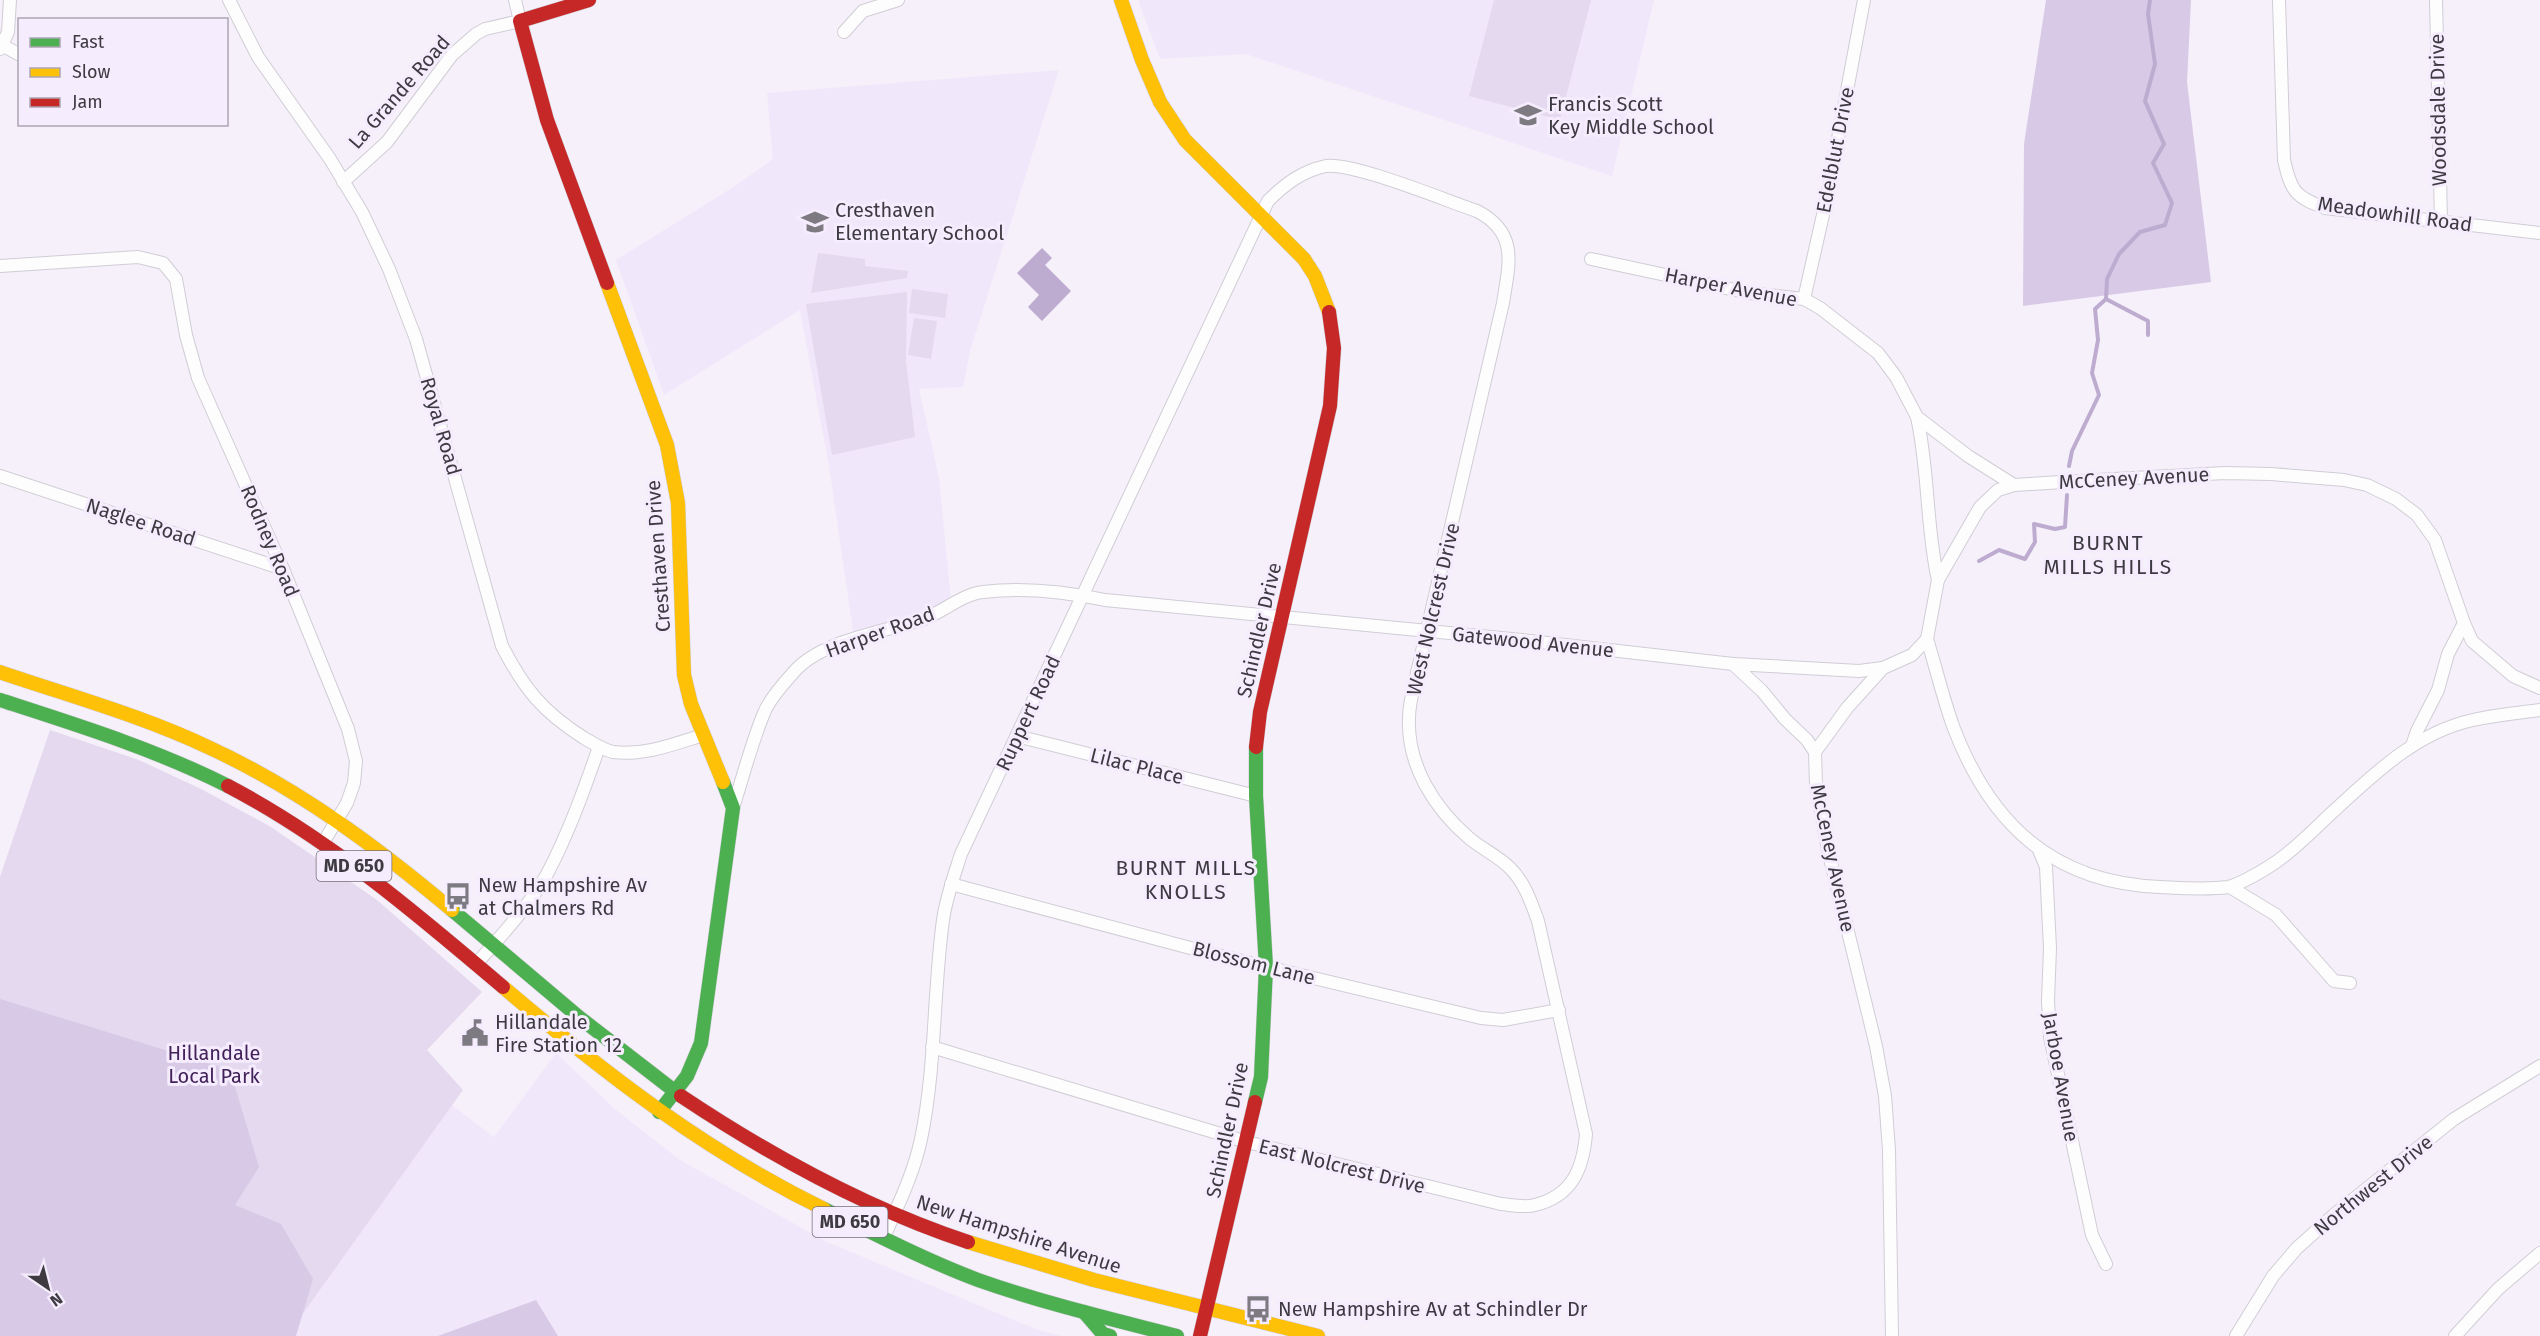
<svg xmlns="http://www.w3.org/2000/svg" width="2540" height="1336" font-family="'Fira Sans',sans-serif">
	<rect width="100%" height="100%" fill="#f5f0fa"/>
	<!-- built -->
	<g fill="#f1e7fb">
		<polygon points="1138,0 1654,0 1612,176 1246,54 1160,59"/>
		<polygon points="1059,70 970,351 963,387 919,389 939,478 951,601 854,638 829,466 800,310 664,395 616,260 735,186 773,159 767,93"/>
		<polygon points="556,1053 616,1110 680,1160 827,1242 1038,1330 1061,1336 287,1336 452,1105 494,1137"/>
	</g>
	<!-- green -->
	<g fill="#e4d9ee">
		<polygon points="1494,0 1591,0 1560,120 1469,96"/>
		<polygon points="818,253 865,259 865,266 908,271 907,278 811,293"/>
		<polygon points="912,289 948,294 945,318 909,313"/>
		<polygon points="907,292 906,361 915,437 832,455 806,304"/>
		<polygon points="914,318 937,321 931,359 908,355"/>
		<polygon points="50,730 139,760 201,789 271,827 377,900 482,992 427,1050 463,1090 287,1336 0,1308 0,877"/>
	</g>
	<!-- forest -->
	<g fill="#d8c9e7">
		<polygon points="2046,0 2191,0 2187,82 2211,282 2023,306 2024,144"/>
		<polygon points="0,999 230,1070 259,1167 235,1205 281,1224 313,1279 296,1336 0,1336"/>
		<polygon points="536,1300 558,1336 438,1336"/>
	</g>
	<!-- water -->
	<polygon fill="#beacd0" points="1042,248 1052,258 1045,265 1071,291 1042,321 1028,307 1039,295 1017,273"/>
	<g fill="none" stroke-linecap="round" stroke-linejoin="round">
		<!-- stream -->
		<g stroke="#beacd0" stroke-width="4">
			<polyline points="2106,299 2148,321 2148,335"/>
			<polyline points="2069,466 2072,451 2099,395 2092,373 2098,340 2095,309 2106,299 2107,279 2119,254 2140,232 2165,225 2172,203 2153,163 2164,144 2145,101 2155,64 2148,14 2150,0"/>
			<polyline points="1979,561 1999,550 2025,559 2035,542 2034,524 2055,529 2065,527 2067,495"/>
		</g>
		<defs>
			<g id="street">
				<path d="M 229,0 L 258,57 L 330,159 L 362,212 L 389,269 L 416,339 L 502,646 C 524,689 543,712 584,738 C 593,743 603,750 613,752 C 644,756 674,744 703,735"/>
				<path d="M 2279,0 L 2284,160 C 2291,191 2295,197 2325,208 L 2540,233"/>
				<polyline points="2436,0 2441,221"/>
				<polyline points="844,32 863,11 898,0"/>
				<polyline points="2,45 20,55"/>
				<polyline points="0,49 8,32 10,0"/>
				<polyline points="343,182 387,142 452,55 476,34 485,29 520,21 515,0"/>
				<polyline points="1591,259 1749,293 1804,299 1820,308 1878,353 1896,377 1917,417 1968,456 2014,485"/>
				<polyline points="0,266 138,257 163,263 176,279 186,335 198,378 283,569 348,729 356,761 354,783 347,803 323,843"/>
				<polyline points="1804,299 1827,197 1864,0"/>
				<path d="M 1917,417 C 1929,471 1926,527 1938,580"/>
				<polyline points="0,476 283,569"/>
				<path d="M 1927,639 C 1936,668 1943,698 1953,726 C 1990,824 2053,883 2160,887 C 2182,888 2206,890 2228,887 C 2239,885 2266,869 2276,862 C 2298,847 2318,825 2337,808 C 2377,771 2418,732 2473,720 C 2495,715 2518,713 2540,710"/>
				<polyline points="1733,664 1762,691 1785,719 1807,740 1815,752"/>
				<polyline points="1017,736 1256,796"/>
				<polyline points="2412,746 2417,731 2438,690 2448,654 2464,623"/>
				<path d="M 733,808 C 743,777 751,744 764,713 C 769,700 783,684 793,673 C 819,641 883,632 921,620 C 942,613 962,594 983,592 C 1022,587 1067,592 1105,600 L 1522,640 L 1733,664 L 1859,671 L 1883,668"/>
				<polyline points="2039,850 2046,867 2050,948 2048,1001 2050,1037 2092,1235 2106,1264"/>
				<polyline points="951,884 1209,953 1481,1018 1503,1020 1559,1010"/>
				<polyline points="2230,887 2276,915 2334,981 2350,983"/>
				<path d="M 477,963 C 501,936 527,908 546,876 C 568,835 584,790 599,747"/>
				<path d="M 884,1237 C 898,1205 914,1173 921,1139 C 936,1067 933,993 943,920 C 946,898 954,876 961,854 L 1268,201 C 1285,184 1302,171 1326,166 C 1353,162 1447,201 1477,211 C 1519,233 1509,264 1503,303 L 1416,677 C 1413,690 1409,704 1409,718 C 1407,765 1434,808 1469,838 C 1482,849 1498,856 1510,868 C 1525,883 1531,902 1538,921 L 1586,1134 C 1583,1169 1572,1196 1535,1205 C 1525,1208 1512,1205 1501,1204 L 1247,1142 L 932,1047"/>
				<polyline points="1892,1336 1889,1150 1885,1096 1876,1046 1828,850 1816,784 1815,752 1847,708 1883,668 1912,655 1927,639 1938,580 1980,507 1998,490 2014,485 2078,481 2225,473 2271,474 2344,480 2367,485 2396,499 2417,515 2435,540 2464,623 2472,641 2513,676 2540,688"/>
				<polyline points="2236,1336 2273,1276 2297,1248 2335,1214 2454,1119 2540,1066"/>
				<polyline points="2455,1336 2498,1289 2540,1253"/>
			</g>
			<g id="fast">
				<path d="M 0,700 C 77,725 155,749 228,786"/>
				<polyline points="452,910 580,1018 681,1096"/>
				<polyline points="1255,1102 1261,1077 1266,967 1256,796 1256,747"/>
				<polyline points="659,1112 687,1076 701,1043 733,808 723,782"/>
				<path d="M 824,1209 C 875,1234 925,1260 978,1280 C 1043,1303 1111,1319 1177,1336"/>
				<polyline points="1084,1312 1103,1334 1110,1336"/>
			</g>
			<g id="slow">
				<polyline points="1121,0 1142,60 1160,102 1185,140 1304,259 1315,276 1329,312"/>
				<polyline points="607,283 667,445 678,503 684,675 691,704 723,782"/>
				<path d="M 0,672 C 70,696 143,716 210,748 C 299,789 377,847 452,910"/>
				<path d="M 503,987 C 603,1072 705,1151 824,1209"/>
				<polyline points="968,1242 1094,1280 1318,1336"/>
			</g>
			<g id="jam">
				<polyline points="589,0 520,21 547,120 607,283"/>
				<polyline points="1256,747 1260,712 1330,406 1334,348 1329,312"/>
				<path d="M 228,786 C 329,839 416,913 503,987"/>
				<path d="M 681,1096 C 771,1156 865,1208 968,1242"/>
				<polyline points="1200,1336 1255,1102"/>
			</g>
		</defs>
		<!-- street casing -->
		<use href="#street" stroke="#d0cdd5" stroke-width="14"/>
		<!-- fast casing -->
		<use href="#fast" stroke="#d0cdd5" stroke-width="15"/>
		<!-- slow casing -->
		<use href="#slow" stroke="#d0cdd5" stroke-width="15"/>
		<!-- jam casing -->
		<use href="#jam" stroke="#d0cdd5" stroke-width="15"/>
		<!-- street -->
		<use href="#street" stroke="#fefdfe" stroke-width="12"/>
		<!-- fast -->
		<use href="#fast" stroke="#4caf50" stroke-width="14"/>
		<!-- slow -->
		<use href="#slow" stroke="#ffc107" stroke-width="14"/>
		<!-- jam -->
		<use href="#jam" stroke="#c62828" stroke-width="14"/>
	</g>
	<!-- icons -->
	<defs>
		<symbol id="school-bare" viewBox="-9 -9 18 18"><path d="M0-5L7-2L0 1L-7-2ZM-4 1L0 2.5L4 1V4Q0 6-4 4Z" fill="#7e7a82" stroke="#f5edfd" stroke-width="2.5" paint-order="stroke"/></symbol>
		<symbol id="bus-bare" viewBox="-9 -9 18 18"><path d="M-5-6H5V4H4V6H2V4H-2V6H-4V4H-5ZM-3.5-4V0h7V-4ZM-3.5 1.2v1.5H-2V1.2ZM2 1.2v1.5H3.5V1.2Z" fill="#7e7a82" stroke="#f5edfd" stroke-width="2.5" paint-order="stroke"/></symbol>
		<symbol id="civic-bare" viewBox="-9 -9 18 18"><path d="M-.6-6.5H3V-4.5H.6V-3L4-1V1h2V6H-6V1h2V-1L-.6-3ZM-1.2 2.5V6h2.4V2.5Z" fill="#7e7a82" stroke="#f5edfd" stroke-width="2.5" paint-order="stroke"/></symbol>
	</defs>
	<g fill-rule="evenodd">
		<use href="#school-bare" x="1509" y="96" width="38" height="38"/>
		<use href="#school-bare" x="796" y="203" width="38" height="38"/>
		<use href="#bus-bare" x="439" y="877" width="38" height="38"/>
		<use href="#civic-bare" x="456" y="1014" width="38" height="38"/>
		<use href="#bus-bare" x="1239" y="1290" width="38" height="38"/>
	</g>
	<g text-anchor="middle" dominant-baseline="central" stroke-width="6" stroke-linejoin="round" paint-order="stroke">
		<!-- shield labels -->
		<g fill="#f5edfd" stroke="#75707a" stroke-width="1.5">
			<rect x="316.5" y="851" width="75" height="30" rx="4.5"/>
			<rect x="812.5" y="1207" width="75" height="30" rx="4.5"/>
		</g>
		<g font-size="18" font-weight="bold" fill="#3e3a42">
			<text x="354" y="866">MD 650</text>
			<text x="850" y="1222">MD 650</text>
		</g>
		<!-- street labels -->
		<g font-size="20" fill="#3e3a42" stroke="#f5edfd">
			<text transform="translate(399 92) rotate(-49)">La Grande Road</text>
			<text transform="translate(2438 110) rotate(-91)">Woodsdale Drive</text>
			<text transform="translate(1835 150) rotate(-79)">Edelblut Drive</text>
			<text transform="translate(2395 214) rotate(8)">Meadowhill Road</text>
			<text transform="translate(1731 287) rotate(11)">Harper Avenue</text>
			<text transform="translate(441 426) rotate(74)">Royal Road</text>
			<text transform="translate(2134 478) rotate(-3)">McCeney Avenue</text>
			<text transform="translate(141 522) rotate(18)">Naglee Road</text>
			<text transform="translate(270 541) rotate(67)">Rodney Road</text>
			<text transform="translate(658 556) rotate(-94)">Cresthaven Drive</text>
			<text transform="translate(1433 609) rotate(-77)">West Nolcrest Drive</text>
			<text transform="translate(1259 630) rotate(-77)">Schindler Drive</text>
			<text transform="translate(880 632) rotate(-20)">Harper Road</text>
			<text transform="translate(1533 642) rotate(6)">Gatewood Avenue</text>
			<text transform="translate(1028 713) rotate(-65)">Ruppert Road</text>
			<text transform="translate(1137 766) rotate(14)">Lilac Place</text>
			<text transform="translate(1833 858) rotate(78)">McCeney Avenue</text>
			<text transform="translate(1254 963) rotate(14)">Blossom Lane</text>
			<text transform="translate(2061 1077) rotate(80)">Jarboe Avenue</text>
			<text transform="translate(1227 1130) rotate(-78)">Schindler Drive</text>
			<text transform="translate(1342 1166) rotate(14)">East Nolcrest Drive</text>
			<text transform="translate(2373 1185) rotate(-39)">Northwest Drive</text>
			<text transform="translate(1019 1234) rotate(18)">New Hampshire Avenue</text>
		</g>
		<!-- poi labels -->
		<g font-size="20" fill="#3e3a42" stroke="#f5edfd" text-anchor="start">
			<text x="1548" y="104">Francis Scott<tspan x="1548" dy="23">Key Middle School</tspan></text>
			<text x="835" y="210">Cresthaven<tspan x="835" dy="23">Elementary School</tspan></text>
			<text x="478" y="885">New Hampshire Av<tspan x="478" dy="23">at Chalmers Rd</tspan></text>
			<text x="495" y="1022">Hillandale<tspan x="495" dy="23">Fire Station 12</tspan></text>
			<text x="1278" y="1309">New Hampshire Av at Schindler Dr</text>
		</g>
		<!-- park labels -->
		<g font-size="20" fill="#43225c" stroke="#f5edfd">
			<text x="214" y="1053">Hillandale<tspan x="214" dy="23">Local Park</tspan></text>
		</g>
		<!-- neighbourhood labels -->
		<g font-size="21" letter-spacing="1.5" fill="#3e3a42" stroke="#f5edfd">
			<text x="2108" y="543">BURNT<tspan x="2108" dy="24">MILLS HILLS</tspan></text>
			<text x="1186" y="868">BURNT MILLS<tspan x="1186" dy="24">KNOLLS</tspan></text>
		</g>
	</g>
	<!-- legend -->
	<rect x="18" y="18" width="210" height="108" fill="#f5edfd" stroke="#aca5b2" stroke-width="1.5"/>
	<rect x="30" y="38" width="30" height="9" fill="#4caf50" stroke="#aca5b2" stroke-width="1.5"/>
	<text x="72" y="48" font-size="18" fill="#3e3a42">Fast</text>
	<rect x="30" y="68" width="30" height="9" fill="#ffc107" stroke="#aca5b2" stroke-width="1.5"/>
	<text x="72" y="78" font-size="18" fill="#3e3a42">Slow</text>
	<rect x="30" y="98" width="30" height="9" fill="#c62828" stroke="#aca5b2" stroke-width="1.5"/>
	<text x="72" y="108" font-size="18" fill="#3e3a42">Jam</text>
	<!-- north arrow -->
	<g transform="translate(48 1288) rotate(145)" stroke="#f5edfd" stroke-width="4.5" paint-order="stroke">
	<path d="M0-4.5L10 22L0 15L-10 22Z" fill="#3e3a42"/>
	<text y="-9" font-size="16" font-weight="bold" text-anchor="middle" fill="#3e3a42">N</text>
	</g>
</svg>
